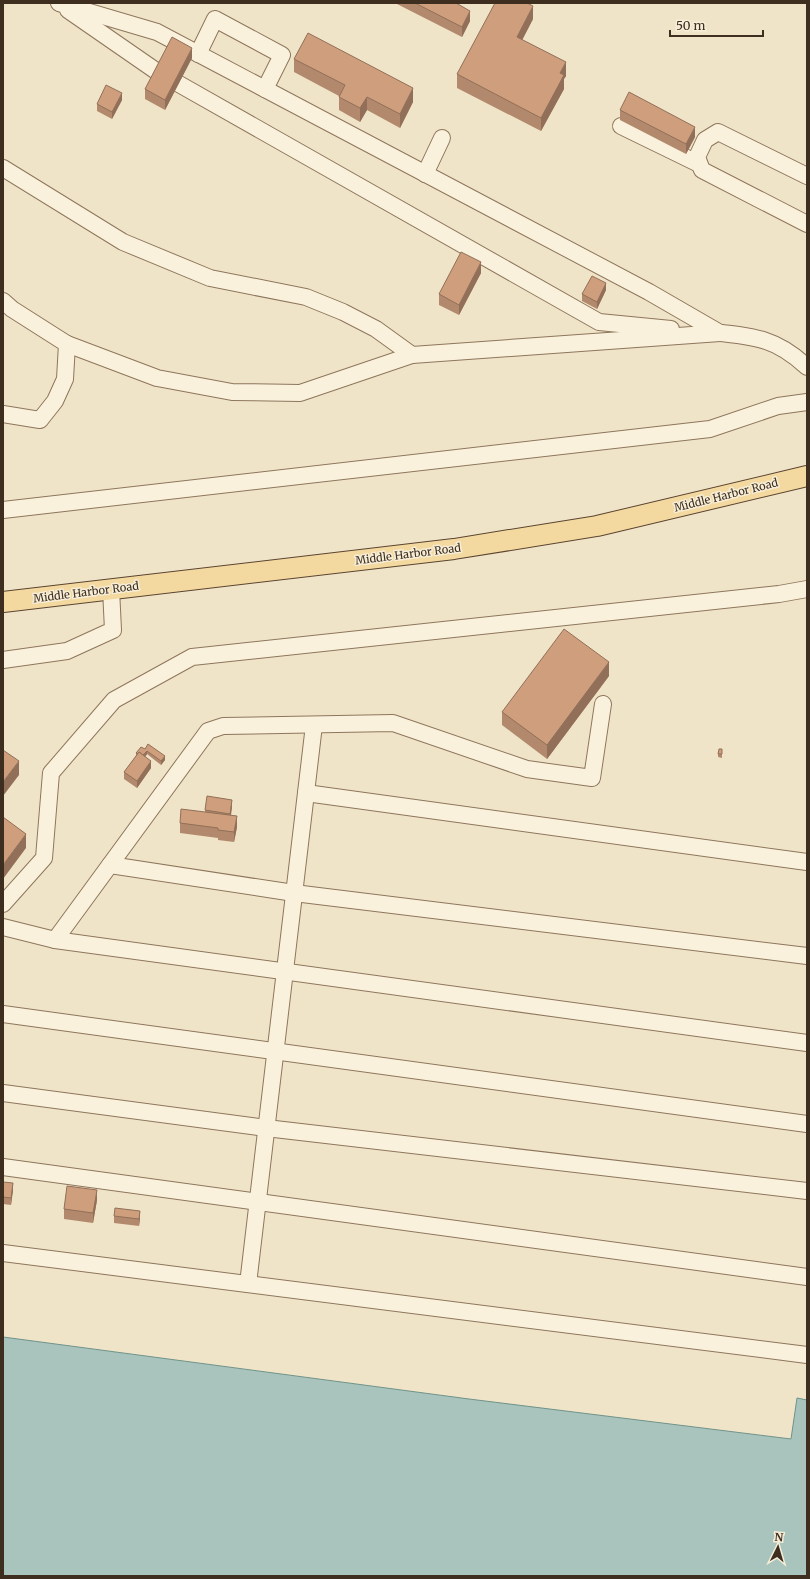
<svg xmlns="http://www.w3.org/2000/svg" width="810" height="1579" font-family="Merriweather,serif">
	<rect width="100%" height="100%" fill="#f0e4c8"/>
	<!-- water -->
	<polygon fill="#a9c4bc" stroke="#6f938a" points="3,1337 469,1399 791,1439 797,1398 807,1400 807,1576 3,1576"/>
	<g fill="none" stroke-linecap="round" stroke-linejoin="round">
		<!-- ferry -->
		<polyline stroke="#2f5d5a" stroke-width="1" stroke-dasharray="5 4" stroke-linecap="butt" points="3,1576 5,1576"/>
		<defs>
			<g id="minor">
				<polyline points="59,3 157,32 649,292 720,333 412,355 300,393 232,392 157,378 67,344"/>
				<polyline points="68,10 159,73"/>
				<polyline points="198,54 215,19 282,55 265,89"/>
				<polyline points="179,84 599,322 671,329"/>
				<polyline points="621,126 699,164"/>
				<polyline points="3,168 123,242 210,278 306,297 343,312 376,329 412,355"/>
				<polyline points="425,174 442,138"/>
				<polyline points="807,176 718,132 705,140 697,157 702,170 807,224"/>
				<polyline points="3,301 12,309 67,344 65,379 55,401 40,420 3,414"/>
				<path d="M 710,332 C 752,336 775,337 807,367"/>
				<polyline points="3,510 710,429 778,406 807,402"/>
				<polyline points="3,660 67,651 113,630 111,589"/>
				<polyline points="306,793 807,862"/>
				<polyline points="110,865 294,893 807,956"/>
				<polyline points="3,904 44,858 51,773 114,700 192,657 779,594 807,589"/>
				<polyline points="3,927 55,940 208,731 223,726 393,723 527,769 592,778 603,704"/>
				<polyline points="55,940 807,1043"/>
				<polyline points="3,1014 807,1124"/>
				<polyline points="3,1093 266,1128 807,1191"/>
				<polyline points="3,1167 807,1277"/>
				<polyline points="3,1253 807,1355"/>
				<polyline points="248,1284 314,725"/>
			</g>
			<polyline id="major" points="3,602 454,549 597,526 807,476"/>
		</defs>
		<!-- minor casing -->
		<use href="#minor" stroke="#8d765c" stroke-width="18"/>
		<!-- major casing -->
		<use href="#major" stroke="#5b4430" stroke-width="22"/>
		<!-- minor -->
		<use href="#minor" stroke="#faf1dc" stroke-width="16"/>
		<!-- major -->
		<use href="#major" stroke="#f3d9a0" stroke-width="20"/>
	</g>
	<!-- wall -->
	<g fill="#b2896c">
		<polygon points="395,3 456,3 470,21 462,37"/>
		<polygon points="533,19 522,40 566,76 564,79 564,89 541,131 457,88 457,74"/>
		<polygon points="192,58 165,110 145,99 145,89"/>
		<polygon points="294,59 413,102 400,128 367,110 360,122 339,110 339,96 294,72"/>
		<polygon points="122,100 112,119 97,111 97,104"/>
		<polygon points="620,110 695,137 686,154 620,120"/>
		<polygon points="481,273 459,315 439,305 439,294"/>
		<polygon points="606,290 597,309 582,301 582,294"/>
		<polygon points="609,676 547,759 502,725 502,712"/>
		<polygon points="145,749 165,760 161,765 147,754 145,757 151,768 137,788 124,779 124,772 136,756 136,753"/>
		<polygon points="722,749 722,758 718,757 718,754"/>
		<polygon points="232,806 231,816 237,827 234,842 218,840 218,838 180,833 180,823 205,812 205,810"/>
		<polygon points="3,1182 13,1190 11,1205 3,1204"/>
		<polygon points="97,1200 93,1223 64,1219 64,1209"/>
		<polygon points="114,1216 140,1218 139,1226 114,1223"/>
	</g>
	<!-- shaded-wall -->
	<g fill="#916f58">
		<polygon points="533,6 533,19 517,50 517,37"/>
		<polygon points="470,11 470,21 462,37 462,27"/>
		<polygon points="192,48 192,58 165,110 165,100"/>
		<polygon points="566,62 566,76 564,79 564,89 541,131 541,118 560,73"/>
		<polygon points="413,88 413,102 400,128 400,114"/>
		<polygon points="122,93 122,100 112,119 112,112"/>
		<polygon points="367,97 367,110 360,122 360,108"/>
		<polygon points="695,127 695,137 686,154 686,144"/>
		<polygon points="481,262 481,273 459,315 459,305"/>
		<polygon points="606,283 606,290 597,309 597,302"/>
		<polygon points="609,662 609,676 547,759 547,745"/>
		<polygon points="147,751 147,754 142,761 142,758"/>
		<polygon points="165,756 165,760 161,765 161,761"/>
		<polygon points="19,761 19,775 3,796 3,782"/>
		<polygon points="151,761 151,768 137,788 137,781"/>
		<polygon points="232,800 232,806 230,821 230,814"/>
		<polygon points="237,816 237,827 234,842 234,832"/>
		<polygon points="26,834 26,848 3,879 3,865"/>
		<polygon points="13,1183 13,1190 11,1205 11,1198"/>
		<polygon points="97,1190 97,1200 93,1223 93,1213"/>
		<polygon points="140,1211 140,1218 139,1226 139,1219"/>
	</g>
	<!-- building -->
	<g fill="#cf9f7d" stroke="#916f58">
		<polygon points="415,3 456,3 470,11 462,27"/>
		<polygon points="495,3 527,3 533,6 517,37 566,62 560,73 564,75 541,118 457,74"/>
		<polygon points="308,33 413,88 400,114 367,97 360,108 339,97 345,85 294,59"/>
		<polygon points="172,37 192,48 165,100 145,89"/>
		<polygon points="106,85 122,93 112,112 97,104"/>
		<polygon points="629,92 695,127 686,144 620,110"/>
		<polygon points="461,252 481,262 459,305 439,294"/>
		<polygon points="592,276 606,283 597,302 582,294"/>
		<polygon points="564,629 609,662 547,745 502,712"/>
		<polygon points="148,744 165,756 161,761 147,751 143,755 139,752 137,754 136,753 141,747 145,749"/>
		<polygon points="719,749 722,749 722,754 718,754"/>
		<polygon points="3,750 19,761 3,782"/>
		<polygon points="139,752 151,761 137,781 124,772"/>
		<polygon points="207,796 232,800 230,814 205,810"/>
		<polygon points="181,809 237,816 234,832 218,830 218,828 180,823"/>
		<polygon points="3,817 26,834 3,865"/>
		<polygon points="3,1182 13,1183 11,1198 3,1197"/>
		<polygon points="67,1186 97,1190 93,1213 64,1209"/>
		<polygon points="115,1208 140,1211 139,1219 114,1216"/>
	</g>
	<g text-anchor="middle" dominant-baseline="central" stroke-width="3" stroke-linejoin="round" paint-order="stroke">
		<!-- street labels -->
		<g font-size="11" fill="#3d2e20" stroke="#f7eed8">
			<text transform="translate(726 495) rotate(-14)">Middle Harbor Road</text>
			<text transform="translate(408 554) rotate(-7)">Middle Harbor Road</text>
			<text transform="translate(86 592) rotate(-7)">Middle Harbor Road</text>
		</g>
	</g>
	<!-- border -->
	<rect width="810" height="1579" fill="none" stroke="#3d2e20" stroke-width="8"/>
	<!-- north arrow -->
	<g transform="translate(778 1547) rotate(5)" stroke="#f7eed8" stroke-width="3" paint-order="stroke">
	<path d="M0-3L7 15L0 10L-7 15Z" fill="#3d2e20"/>
	<text y="-6" font-size="11" font-weight="bold" text-anchor="middle" fill="#3d2e20">N</text>
	</g>
	<!-- scale -->
	<path d="M670 30v6h93v-6" fill="none" stroke="#3d2e20" stroke-width="2"/>
	<text x="676" y="30" font-size="12" fill="#3d2e20" stroke="#f7eed8" stroke-width="3" paint-order="stroke">50 m</text>
</svg>
